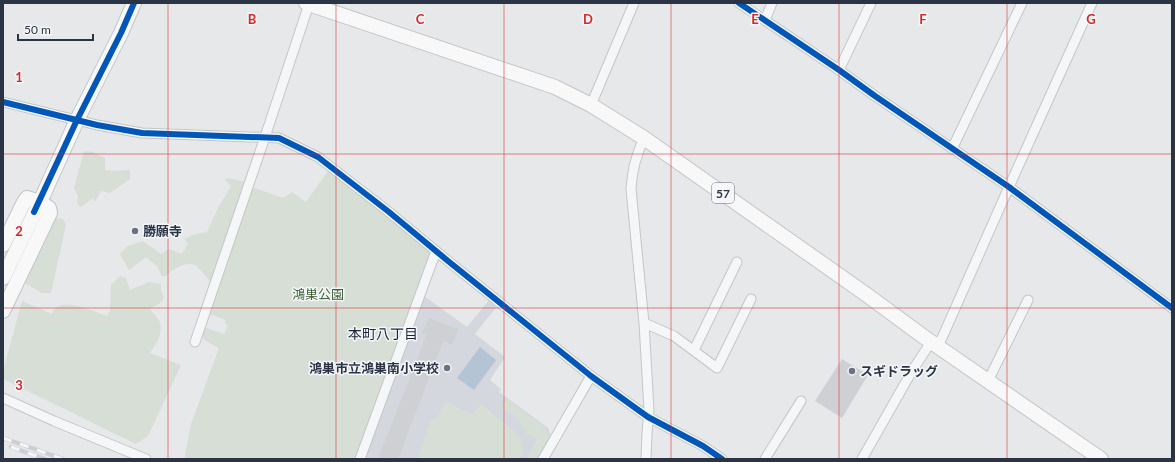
<svg xmlns="http://www.w3.org/2000/svg" width="1175" height="462" font-family="Lato,'Noto Sans JP',sans-serif">
	<rect width="100%" height="100%" fill="#e6e8ea"/>
	<!-- built -->
	<polygon fill="#d4d7dd" points="424,296 467,327 490,299 498,305 475,334 505,357 490,380 501,389 499,392 548,428 551,436 540,459 362,459"/>
	<!-- green -->
	<g fill="#d6ded6">
		<polygon points="84,151 93,152 105,158 105,170 113,171 130,170 130,179 110,193 101,191 95,202 93,198 81,207 77,204 78,196 74,188"/>
		<polygon points="328,171 358,193 430,250 428,264 357,459 186,459 185,455 191,424 219,348 204,340 202,334 204,327 224,334 228,326 225,323 226,320 207,313 252,187 283,198 292,192 306,202"/>
		<path d="M 228,178 L 246,182 L 211,282 C 208,279 198,267 195,265 C 186,261 172,269 166,276 L 162,276 L 157,266 L 146,257 L 129,270 L 120,254 L 128,246 L 143,241 L 161,254 L 169,249 L 182,254 L 188,244 L 184,239 L 193,235 L 207,232 L 218,208 L 231,186 L 225,180 Z"/>
		<polygon points="56,218 63,219 66,225 51,293 42,293 25,283"/>
		<path d="M 120,276 L 126,278 L 130,290 L 149,282 L 161,284 L 161,290 L 164,298 L 159,304 L 150,309 C 153,313 158,318 160,322 C 163,334 156,344 150,353 L 181,365 L 148,436 L 136,444 L 3,379 L 3,371 L 22,301 L 52,314 C 57,294 95,312 107,316 L 110,311 L 111,285 Z"/>
		<polygon points="505,400 509,400 546,429 549,436 540,459 527,459 537,439 526,434 520,422 514,415 506,412 503,407"/>
		<polygon points="446,402 472,414 481,404 519,435 524,451 520,459 417,459 431,419 436,419"/>
	</g>
	<!-- water -->
	<polygon fill="#b4c4d5" points="480,347 496,360 474,390 457,378"/>
	<!-- building -->
	<g fill="#ced0d3">
		<polygon points="429,318 458,329 452,345 443,341 398,459 378,459 413,370 426,335 422,333"/>
		<polygon points="842,359 868,375 842,418 815,401"/>
	</g>
	<g fill="none" stroke-linecap="round" stroke-linejoin="round">
		<defs>
			<g id="minor">
				<polyline points="739,3 839,70 875,96 1009,187 1172,308"/>
				<polyline points="765,20 772,3"/>
				<polyline points="839,70 871,3"/>
				<polyline points="3,102 97,125 142,133 279,138 318,157 389,212 448,261 591,376 641,412 648,417 703,446 722,459"/>
				<polyline points="591,105 634,3"/>
				<path d="M 644,138 C 636,155 632,170 631,189 L 644,323 L 649,410 L 647,433 L 646,459"/>
				<polyline points="952,149 1022,3"/>
				<polyline points="644,323 674,336 717,368 751,299"/>
				<polyline points="195,342 265,137 309,4"/>
				<polyline points="937,346 942,338 1004,198 1092,3"/>
				<polyline points="694,350 737,262"/>
				<polyline points="988,381 1028,300"/>
				<polyline points="3,398 54,421 146,459"/>
				<polyline points="360,459 436,251"/>
				<polyline points="543,459 591,376"/>
				<polyline points="765,459 801,401"/>
				<polyline points="862,459 912,371 931,342"/>
			</g>
			<g id="primary">
				<polyline points="306,3 555,87 591,105 644,138 867,295 924,337 1101,459"/>
				<polyline points="3,245 23,204 27,198 40,202 49,208 50,213 3,311"/>
				<polyline points="3,278 40,202 77,120 121,33 134,3"/>
			</g>
		</defs>
		<!-- minor casing -->
		<use href="#minor" stroke="#c4c6c8" stroke-width="11"/>
		<!-- primary casing -->
		<use href="#primary" stroke="#c2c5c8" stroke-width="16"/>
		<!-- minor -->
		<use href="#minor" stroke="#f5f6f7" stroke-width="9"/>
		<!-- primary -->
		<use href="#primary" stroke="#f8f8f8" stroke-width="14"/>
		<defs>
			<g id="rail">
				<polyline points="3,438 63,459"/>
				<polyline points="11,447 45,459"/>
			</g>
		</defs>
		<!-- rail casing -->
		<use href="#rail" stroke="#cecfd2" stroke-width="4.5"/>
		<!-- rail -->
		<use href="#rail" stroke="#f4f6f9" stroke-width="3" stroke-dasharray="9" stroke-linecap="butt"/>
		<defs>
			<g id="cycleway">
				<polyline points="739,3 839,70 875,96 1009,187 1172,308"/>
				<polyline points="3,102 97,125 142,133 279,138 318,157 389,212 448,261 591,376 641,412 648,417 703,446 722,459"/>
				<polyline points="34,212 77,120 121,33 134,3"/>
			</g>
		</defs>
		<!-- cycleway casing -->
		<use href="#cycleway" stroke="#f4f6f9" stroke-width="8"/>
		<!-- cycleway -->
		<use href="#cycleway" stroke="#0057b8" stroke-width="6"/>
	</g>
	<!-- grid -->
	<path fill="none" stroke="#d62828" stroke-width="1" stroke-opacity="0.55" d="M 168,3 L 168,459M 336,3 L 336,459M 504,3 L 504,459M 671,3 L 671,459M 839,3 L 839,459M 1007,3 L 1007,459M 3,154 L 1172,154M 3,308 L 1172,308"/>
	<!-- markers -->
	<g fill="#6c737f" stroke="#f4f6f9" stroke-width="1.5">
		<circle cx="135" cy="231" r="4"/>
		<circle cx="447" cy="368" r="4"/>
		<circle cx="852" cy="371" r="4"/>
	</g>
	<g text-anchor="middle" dominant-baseline="central" stroke-width="3" stroke-linejoin="round" paint-order="stroke">
		<!-- shield labels -->
		<rect fill="#f4f6f9" stroke="#676e7b" stroke-width="1" x="712" y="183" width="22" height="20" rx="3"/>
		<g font-size="12" font-weight="bold" fill="#2b3445">
			<text x="723" y="193">57</text>
		</g>
		<!-- poi labels -->
		<g font-size="13" font-weight="bold" fill="#2b3445" stroke="#f4f6f9" text-anchor="start">
			<text x="143" y="231">勝願寺</text>
			<text x="439" y="368" text-anchor="end">鴻巣市立鴻巣南小学校</text>
			<text x="860" y="371">スギドラッグ</text>
		</g>
		<!-- park labels -->
		<g font-size="13" fill="#3f6138" stroke="#f4f6f9">
			<text x="318" y="294">鴻巣公園</text>
		</g>
		<!-- neighbourhood labels -->
		<g font-size="14" fill="#1d2536" stroke="#f4f6f9">
			<text x="383" y="333">本町八丁目</text>
		</g>
	</g>
	<g font-size="13" text-anchor="middle" font-weight="bold" fill="#d62828" stroke="#f4f6f9" stroke-width="3" stroke-linejoin="round" paint-order="stroke">
		<text x="252" y="24">B</text>
		<text x="420" y="24">C</text>
		<text x="588" y="24">D</text>
		<text x="755" y="24">E</text>
		<text x="923" y="24">F</text>
		<text x="1091" y="24">G</text>
		<text x="19" y="82">1</text>
		<text x="19" y="236">2</text>
		<text x="19" y="390">3</text>
	</g>
	<!-- border -->
	<rect width="1175" height="462" fill="none" stroke="#2b3445" stroke-width="8"/>
	<!-- scale -->
	<path d="M18 34v6h75v-6" fill="none" stroke="#2b3445" stroke-width="2"/>
	<text x="24" y="34" font-size="12" fill="#2b3445" stroke="#f4f6f9" stroke-width="3" paint-order="stroke">50 m</text>
</svg>
